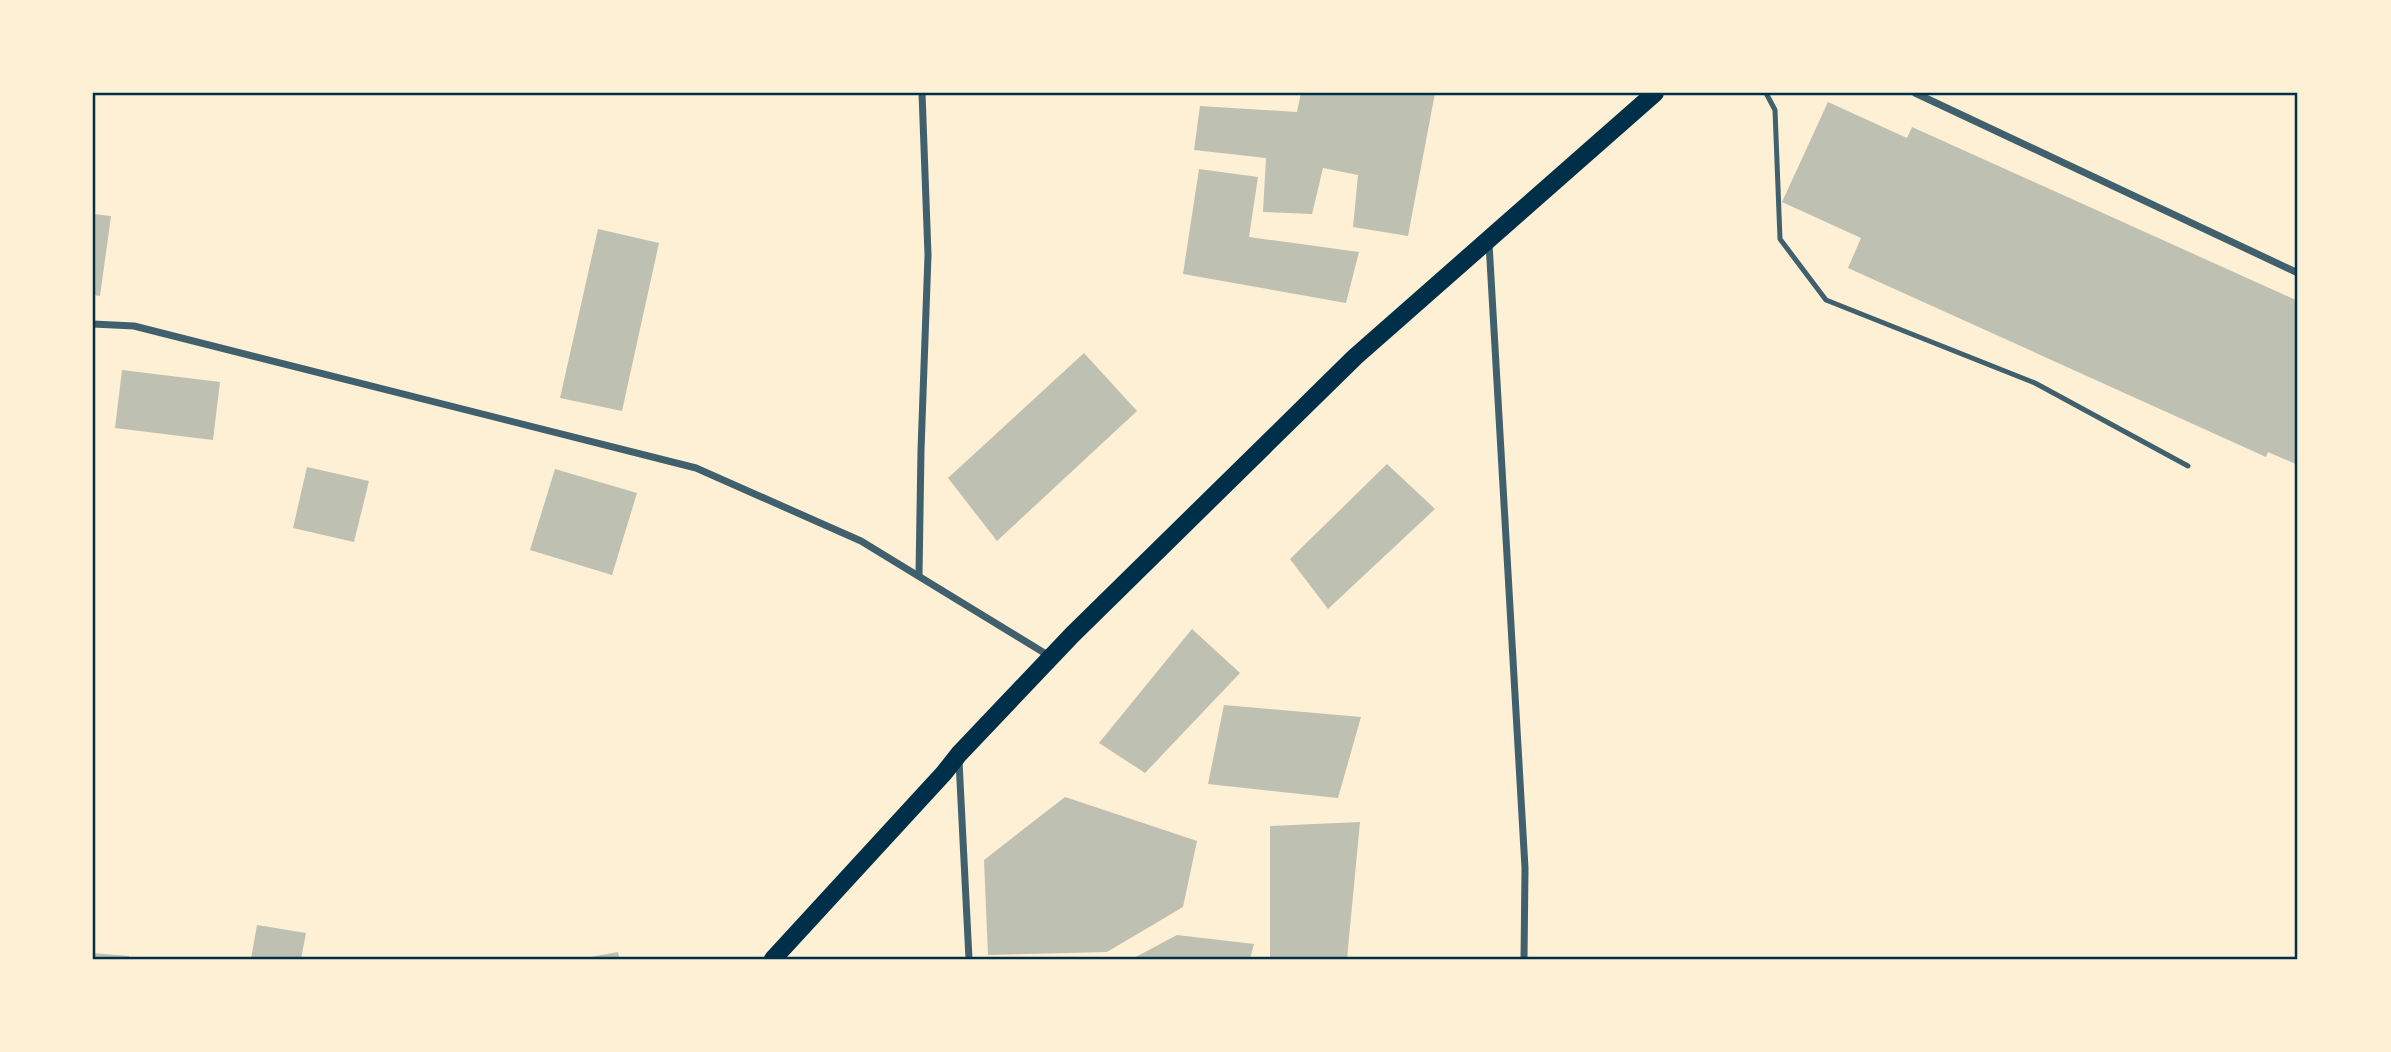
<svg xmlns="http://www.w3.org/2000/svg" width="2391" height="1052" font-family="'Source Sans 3',sans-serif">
	<rect width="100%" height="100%" fill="#fdf0d5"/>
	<!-- building -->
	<g fill="#bec0b2">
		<polygon points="1301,93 1435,93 1408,236 1353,227 1358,175 1323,168 1312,214 1263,212 1266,158 1194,150 1200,106 1297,112"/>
		<polygon points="1828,102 1907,138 1912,127 2298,301 2298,465 2268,452 2266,457 1848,268 1861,238 1782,202"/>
		<polygon points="1199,169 1258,177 1249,237 1359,252 1346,303 1183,274"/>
		<polygon points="93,214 111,216 100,296 93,295"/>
		<polygon points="598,229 659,243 622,411 560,398"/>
		<polygon points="1084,353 1137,411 997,541 948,478"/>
		<polygon points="122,370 220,382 213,440 115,428"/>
		<polygon points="1387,464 1435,509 1328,609 1290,559"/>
		<polygon points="307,467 369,481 354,542 293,528"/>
		<polygon points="555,469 637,493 612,575 530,550"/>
		<polygon points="1192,629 1240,673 1145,773 1099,743"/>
		<polygon points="1224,705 1361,717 1338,798 1208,784"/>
		<polygon points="1065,797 1197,841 1183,907 1107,952 988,955 984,860"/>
		<polygon points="1360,822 1347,959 1270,959 1270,826"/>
		<polygon points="257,925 306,933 301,959 251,959"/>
		<polygon points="1177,935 1254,944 1250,959 1132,959"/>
		<polygon points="618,952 620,959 585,959 585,958"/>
		<polygon points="93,953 129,956 129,959 93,959"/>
	</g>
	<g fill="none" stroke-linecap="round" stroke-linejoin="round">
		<!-- service -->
		<polyline stroke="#3f606c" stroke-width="5" points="1766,93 1775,110 1780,239 1826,300 2035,383 2188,466"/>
		<!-- minor -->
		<g stroke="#3f606c" stroke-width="7">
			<polyline points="1915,93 2298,273"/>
			<polyline points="1489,243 1525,868 1524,959"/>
			<polyline points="93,324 134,326 696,468 861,541 1051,657"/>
			<polyline points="919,575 921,450 928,255 922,93"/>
			<polyline points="959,761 969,959"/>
		</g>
		<!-- primary -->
		<polyline stroke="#003049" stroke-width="18" points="773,959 944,773 959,754 1072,635 1355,357 1655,93"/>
	</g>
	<!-- border -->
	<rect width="2391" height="1052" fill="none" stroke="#fdf0d5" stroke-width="189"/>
	<rect x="94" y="94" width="2202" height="864" fill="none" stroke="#003049" stroke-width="2.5"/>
</svg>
